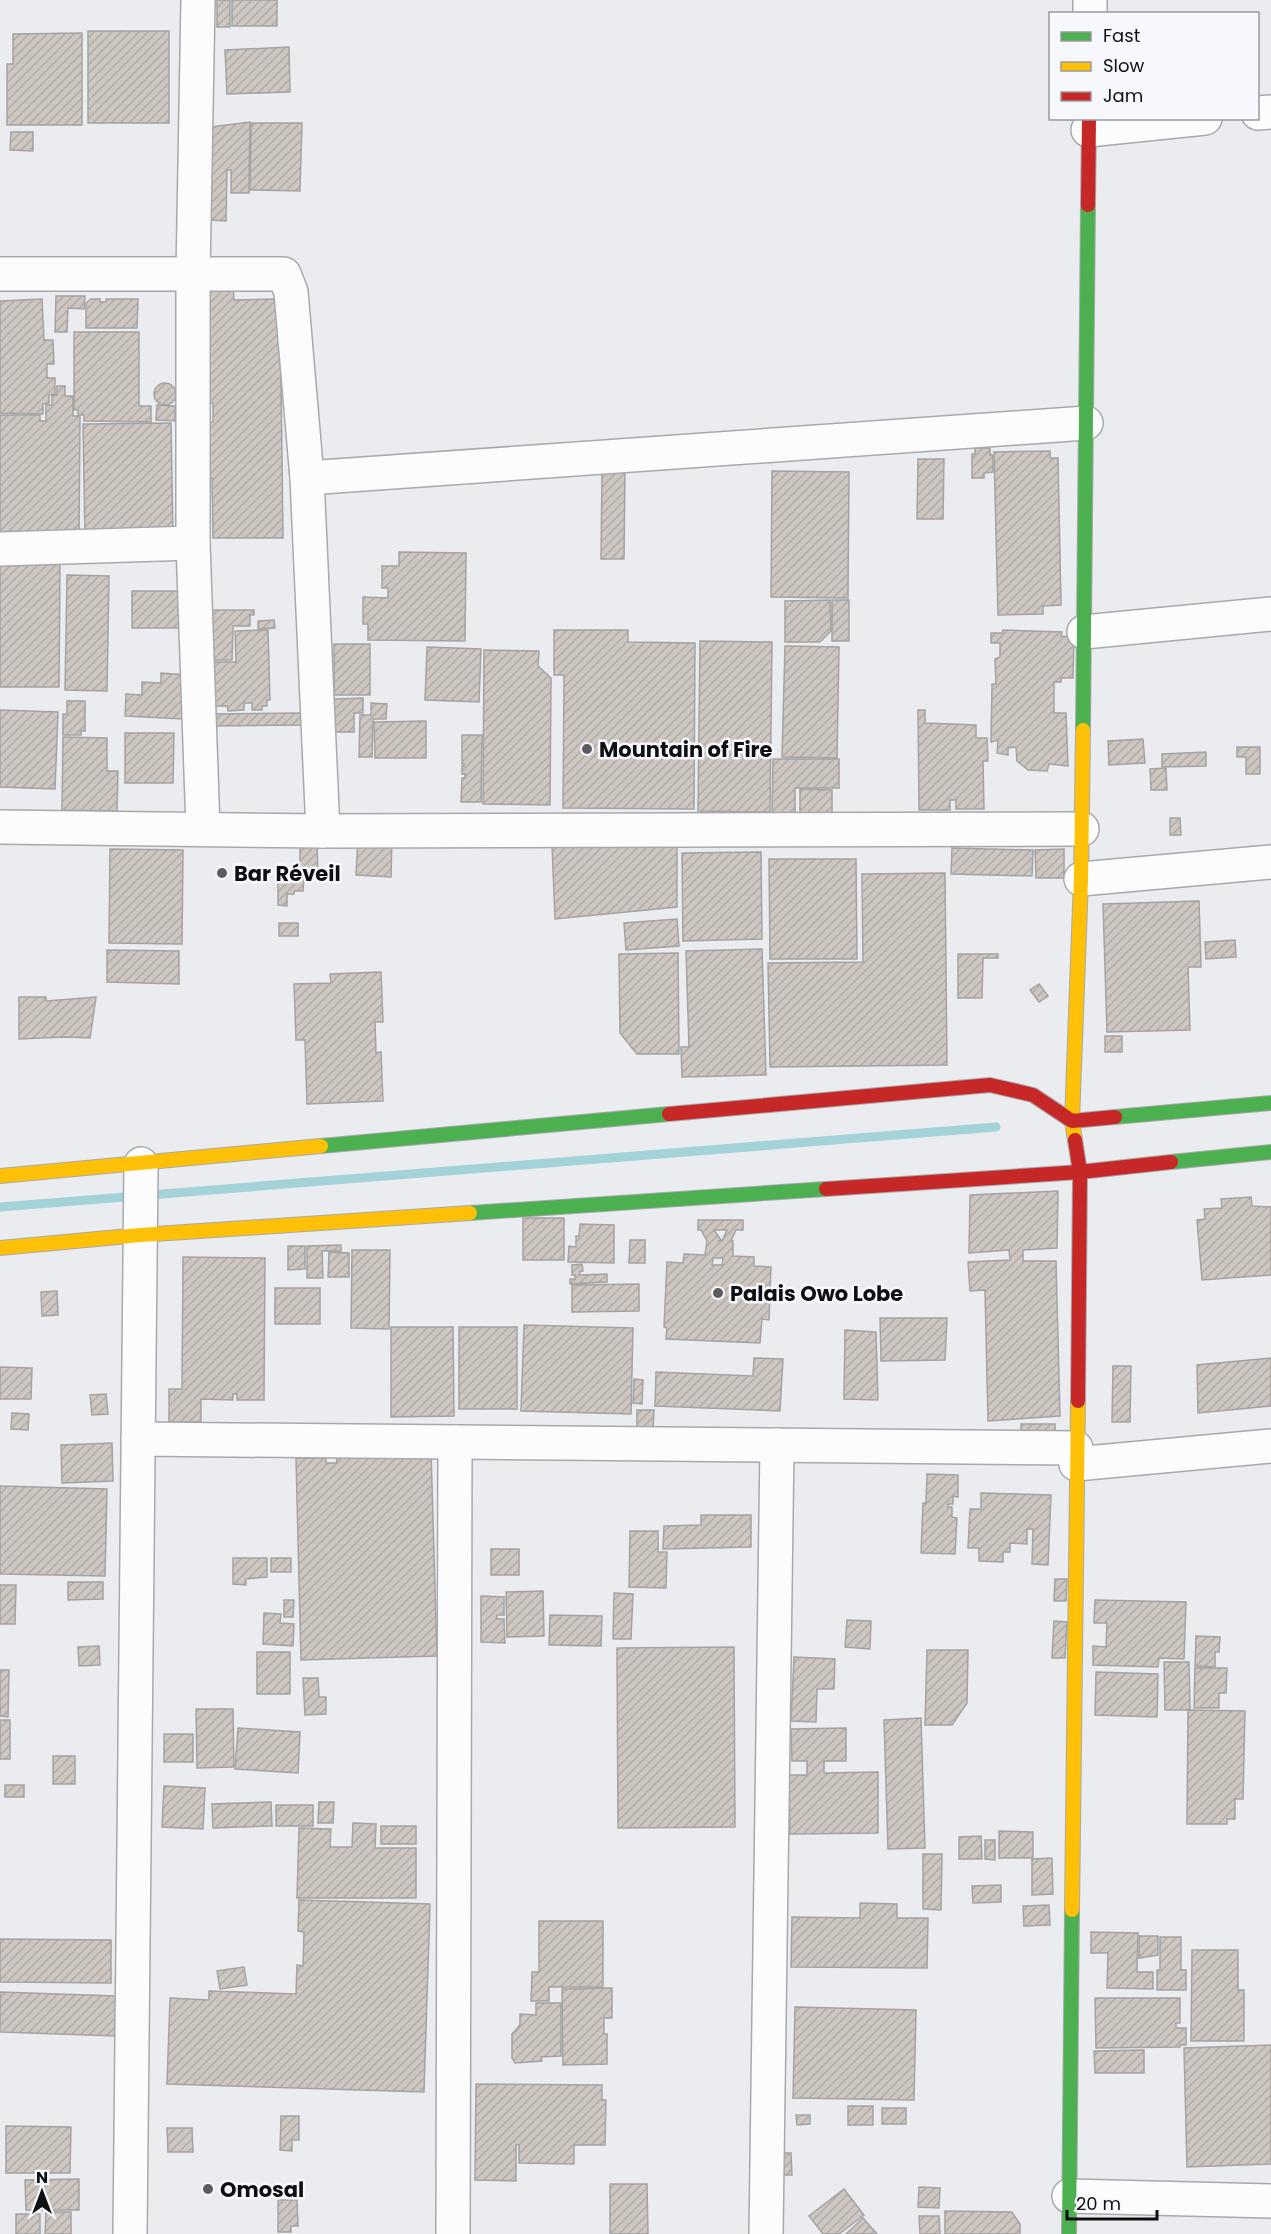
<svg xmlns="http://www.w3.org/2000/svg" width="1271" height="2234" font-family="Poppins,sans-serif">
	<defs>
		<pattern id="building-hatch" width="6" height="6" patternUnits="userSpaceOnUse" patternTransform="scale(1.5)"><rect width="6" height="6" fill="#cec7c1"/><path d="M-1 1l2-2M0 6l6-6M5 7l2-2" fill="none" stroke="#b0aaa5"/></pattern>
	</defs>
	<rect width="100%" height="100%" fill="#ebecef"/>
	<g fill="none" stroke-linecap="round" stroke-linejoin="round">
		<!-- stream -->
		<polyline stroke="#a3d3d8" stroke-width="9" points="0,1207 996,1127"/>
	</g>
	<!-- building -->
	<g fill="url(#building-hatch)" stroke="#a3a3a3" stroke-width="1.5" fill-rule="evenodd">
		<rect x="217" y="0" width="13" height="27"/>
		<rect x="232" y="0" width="45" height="26"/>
		<rect x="88" y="31" width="81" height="92"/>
		<polygon points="82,33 82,125 7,125 7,64 13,64 13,34"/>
		<polygon points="289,47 290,92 227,94 225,50"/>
		<polygon points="250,122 249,193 231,193 231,170 227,170 226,221 208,220 203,128"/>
		<polygon points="251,123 302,123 300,191 250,190"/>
		<polygon points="11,132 33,132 33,151 10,150"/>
		<polygon points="233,284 234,300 280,299 283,538 213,538 212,478 206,478 206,422 213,422 213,403 210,403 210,371 205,371 204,285"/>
		<polygon points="56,296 85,296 84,309 68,308 67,332 55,332"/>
		<polygon points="42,299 44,340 53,340 54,364 47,364 47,378 55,378 55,394 49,395 49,403 43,404 43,414 0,413 0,301"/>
		<polygon points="91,299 100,299 100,302 106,302 106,299 138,299 137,328 86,328 86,303"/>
		<polygon points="74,332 139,332 139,406 151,406 151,422 84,421 84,415 78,415 78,410 74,410"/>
		<circle cx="165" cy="394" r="11"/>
		<polygon points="57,386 65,386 65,396 73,396 73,416 80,416 79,541 0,540 0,415 40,415 40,421 46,421 46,405 52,405 52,395 57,395"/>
		<polygon points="157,405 175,406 175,421 156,420"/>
		<polygon points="171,423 173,537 85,538 83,424"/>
		<polygon points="975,448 990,448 990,455 993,455 993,472 984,473 984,478 972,478 972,454 975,454"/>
		<polygon points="1050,451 1050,458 1058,458 1061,605 1043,606 1043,614 998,615 994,452"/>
		<polygon points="918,459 944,459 943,519 917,519"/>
		<polygon points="602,471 625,472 624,559 601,559"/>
		<polygon points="772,471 849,472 848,598 771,597"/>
		<polygon points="399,552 466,553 465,641 368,640 368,624 363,624 363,597 388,598 388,588 382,588 382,566 399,566"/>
		<polygon points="0,562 60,562 59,687 0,687"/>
		<polygon points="67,575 109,576 107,691 65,690"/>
		<rect x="132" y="591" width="47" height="37"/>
		<polygon points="830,600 831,631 820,642 785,642 785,601"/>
		<rect x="832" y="600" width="17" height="41"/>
		<polygon points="209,610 254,610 254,615 250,615 250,626 233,626 232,660 209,660"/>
		<polygon points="274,620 275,628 258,629 258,621"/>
		<polygon points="268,630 270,700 267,700 267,706 262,706 262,710 252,710 252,703 244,703 244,710 228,711 227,706 215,706 213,662 236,662 235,631"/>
		<polygon points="554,630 628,630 628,642 695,643 694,809 563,808 564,675 554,675"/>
		<polygon points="1003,630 1062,632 1061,636 1074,637 1073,678 1061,678 1061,682 1054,682 1054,713 1066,713 1068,766 1049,764 1047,771 1028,770 1017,761 1016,747 1008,748 1008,755 997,753 998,740 991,742 992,684 996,684 995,659 1000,657 1000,643 991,643 991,633 1002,633"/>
		<polygon points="700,641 772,642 770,812 698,811"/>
		<rect x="334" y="644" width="36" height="51"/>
		<polygon points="785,646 839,647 837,758 782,757"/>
		<polygon points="427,647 481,649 479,702 425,700"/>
		<polygon points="484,650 539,651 538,666 551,678 550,805 483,804"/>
		<polygon points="161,673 186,675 184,719 125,716 126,694 142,695 142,682 161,683"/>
		<polygon points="363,698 363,713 354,713 354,732 335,732 334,699"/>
		<polygon points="67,701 85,701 85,731 81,731 81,735 63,735 63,714 67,714"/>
		<polygon points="371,703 387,704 386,719 373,719 372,757 359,757 360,715 371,715"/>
		<polygon points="0,710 58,712 55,789 0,787"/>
		<polygon points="918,710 925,710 925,723 976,725 976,738 987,738 988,761 983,761 984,809 956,809 956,800 950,800 950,810 919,810"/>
		<polygon points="301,713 301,725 211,726 211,714"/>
		<polygon points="426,721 426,758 375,758 374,722"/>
		<polygon points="125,733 174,733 173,783 125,783"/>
		<polygon points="462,735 482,735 481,802 461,802 462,778 465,778 465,774 462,774 462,766 464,766 464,764 462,764"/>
		<polygon points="63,737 107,738 107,771 118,771 117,811 62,810"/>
		<polygon points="1143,739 1145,763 1109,765 1108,741"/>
		<polygon points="1237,747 1260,747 1260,774 1246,774 1246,757 1237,757"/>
		<polygon points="1206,752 1206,766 1162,767 1162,754"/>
		<polygon points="773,759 839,759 839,788 795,788 795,814 772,814"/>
		<polygon points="1166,768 1167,790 1151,790 1150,769"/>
		<polygon points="800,789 832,790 832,816 800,815"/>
		<polygon points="1170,818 1180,818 1181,835 1170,835"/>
		<polygon points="358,838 392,839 391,877 356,875"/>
		<polygon points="677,839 677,907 555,919 552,845"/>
		<polygon points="300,847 317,847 318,875 300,875"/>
		<polygon points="952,848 1033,850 1032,876 951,874"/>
		<polygon points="110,849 183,850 182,944 109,943"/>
		<polygon points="1064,849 1064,878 1036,878 1035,850"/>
		<polygon points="761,852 762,939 683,941 682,853"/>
		<polygon points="769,859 856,859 857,959 770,959"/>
		<polygon points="945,873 947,1065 770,1067 768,963 863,962 862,874"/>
		<polygon points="278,877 304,878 303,891 294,891 294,894 287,894 287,906 278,905"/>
		<polygon points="1199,901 1201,967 1188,967 1190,1030 1107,1032 1103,904"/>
		<polygon points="677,919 679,946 626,950 624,923"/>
		<rect x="279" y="923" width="19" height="13"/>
		<polygon points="1235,940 1236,957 1206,959 1205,942"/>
		<polygon points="762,949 766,1075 682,1077 681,1047 689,1047 686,951"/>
		<polygon points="107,950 179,951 179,984 107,982"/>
		<polygon points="678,953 679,1054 637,1054 620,1033 619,954"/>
		<polygon points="958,954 998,954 998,958 983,958 982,998 958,998"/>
		<polygon points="381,972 383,1022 375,1022 376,1053 381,1052 383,1101 307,1104 305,1040 296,1040 294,984 331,983 330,974"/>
		<polygon points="1039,984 1048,996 1039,1002 1030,990"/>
		<polygon points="19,997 46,997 46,1001 96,997 90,1038 65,1037 19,1039"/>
		<rect x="1105" y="1036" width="17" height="16"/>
		<polygon points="1058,1191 1057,1248 1023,1250 1023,1261 1056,1261 1060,1416 988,1421 985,1290 970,1291 968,1262 1010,1260 1009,1250 969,1253 970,1195"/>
		<polygon points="1251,1197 1252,1206 1271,1207 1271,1275 1202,1280 1197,1220 1205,1219 1204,1209 1222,1208 1221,1199"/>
		<rect x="523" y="1218" width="41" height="42"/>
		<path d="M 698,1220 L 743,1220 L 743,1230 L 736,1230 L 731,1241 L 733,1241 L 733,1256 L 754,1257 L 754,1266 L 771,1267 L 769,1320 L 762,1319 L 760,1343 L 666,1339 L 667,1328 L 664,1327 L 667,1262 L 683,1263 L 684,1254 L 705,1255 L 707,1241 L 701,1230 L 698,1230 ZM 714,1230 L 727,1230 L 722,1241 L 718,1241 L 721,1240 ZM 713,1258 L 723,1258 L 722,1265 L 712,1265 Z"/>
		<polygon points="580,1224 614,1225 614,1263 568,1262 569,1246 576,1247 576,1236 579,1236"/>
		<polygon points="630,1240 645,1240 645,1263 629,1263"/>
		<polygon points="341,1245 341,1251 322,1251 323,1278 307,1278 307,1246"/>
		<polygon points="288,1246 305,1246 305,1269 288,1270"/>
		<polygon points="352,1250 390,1250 389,1329 351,1328"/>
		<polygon points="329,1252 349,1253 349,1277 328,1277"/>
		<polygon points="183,1257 265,1258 264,1400 237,1400 237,1394 233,1394 233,1400 201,1399 201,1422 169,1422 169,1389 182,1389"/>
		<polygon points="582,1264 583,1271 580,1271 580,1275 607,1274 607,1282 570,1284 570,1279 575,1279 575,1275 572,1275 572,1265"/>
		<polygon points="639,1284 639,1311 572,1312 572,1285"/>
		<rect x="275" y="1288" width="45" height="36"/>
		<polygon points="57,1291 58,1315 42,1316 41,1292"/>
		<polygon points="880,1318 947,1318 945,1360 881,1361"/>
		<polygon points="524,1325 633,1328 631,1414 521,1411"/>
		<polygon points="391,1327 453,1327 454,1416 391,1417"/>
		<rect x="459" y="1327" width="58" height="82"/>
		<polygon points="845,1330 876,1332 878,1400 844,1399"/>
		<polygon points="754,1358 783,1359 780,1411 655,1406 656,1372 753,1376"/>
		<polygon points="1271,1358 1271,1406 1198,1413 1197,1365"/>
		<polygon points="1113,1366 1131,1366 1130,1422 1112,1422"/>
		<polygon points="0,1367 32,1368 31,1399 0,1399"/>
		<polygon points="634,1379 643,1380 642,1404 633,1403"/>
		<polygon points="106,1394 108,1414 92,1415 90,1395"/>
		<polygon points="637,1410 654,1410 653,1430 637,1429"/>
		<polygon points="12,1413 29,1414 28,1430 11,1429"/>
		<rect x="1021" y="1424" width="34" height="21"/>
		<polygon points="112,1443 113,1481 62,1483 61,1445"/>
		<polygon points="431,1450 437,1656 301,1660 296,1458 326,1458 326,1463 337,1463 336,1453"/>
		<polygon points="927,1474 958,1475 958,1497 953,1496 953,1504 948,1504 948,1507 952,1507 952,1517 957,1518 955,1554 921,1553 923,1503 926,1503"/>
		<polygon points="0,1486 107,1489 105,1576 0,1574"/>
		<polygon points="981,1493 1051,1495 1048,1565 1032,1564 1033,1529 1027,1529 1027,1544 1010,1543 1010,1552 1003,1552 1003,1562 979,1561 979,1548 968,1548 970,1509 981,1509"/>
		<polygon points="701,1515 751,1515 751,1547 663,1549 664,1526 701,1525"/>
		<polygon points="630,1531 658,1531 658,1552 667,1552 666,1588 629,1587"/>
		<rect x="491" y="1549" width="28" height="26"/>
		<polygon points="233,1558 267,1558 267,1577 246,1579 246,1585 233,1584"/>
		<rect x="271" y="1558" width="20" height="14"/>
		<polygon points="1055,1579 1067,1579 1066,1601 1054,1601"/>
		<polygon points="68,1582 103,1582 103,1599 68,1600"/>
		<polygon points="0,1585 16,1585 15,1624 0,1624"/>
		<polygon points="543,1591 544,1636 507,1637 506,1592"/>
		<polygon points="614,1593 633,1594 631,1639 613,1639"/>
		<polygon points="481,1596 504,1597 504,1615 497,1615 497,1619 504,1619 505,1643 481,1642"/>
		<polygon points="284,1600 294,1600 293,1617 284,1617"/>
		<polygon points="1095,1600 1186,1602 1184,1659 1159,1658 1158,1667 1093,1665 1093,1646 1106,1647 1107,1623 1094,1623"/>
		<polygon points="264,1613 281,1614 280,1623 294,1624 293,1646 263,1644"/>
		<polygon points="550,1615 602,1616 601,1646 549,1645"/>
		<polygon points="847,1620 871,1621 870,1649 845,1647"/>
		<polygon points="1054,1621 1067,1622 1065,1658 1052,1658"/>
		<polygon points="1196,1636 1220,1637 1219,1652 1215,1652 1215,1667 1195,1666"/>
		<polygon points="99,1646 100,1665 79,1666 78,1647"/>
		<polygon points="734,1647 735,1827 618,1828 617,1648"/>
		<polygon points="927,1650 968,1650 967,1703 952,1725 925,1725"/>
		<rect x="257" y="1652" width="33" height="42"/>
		<polygon points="794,1657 835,1659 834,1689 817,1689 816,1722 791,1721"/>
		<polygon points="1164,1662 1189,1662 1190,1710 1165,1710"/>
		<polygon points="1195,1668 1227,1668 1226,1693 1219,1693 1219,1708 1194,1708"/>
		<polygon points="0,1670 9,1670 8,1717 0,1716"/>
		<polygon points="1096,1672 1158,1674 1157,1717 1095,1715"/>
		<polygon points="303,1678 318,1678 319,1697 326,1697 326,1714 305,1715"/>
		<polygon points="196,1709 233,1709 234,1767 197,1768"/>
		<polygon points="1188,1710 1245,1711 1243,1799 1235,1799 1235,1819 1227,1819 1227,1824 1187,1824"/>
		<polygon points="921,1718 925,1848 888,1849 884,1720"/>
		<rect x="0" y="1720" width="10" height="39"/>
		<polygon points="238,1728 300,1732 298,1773 235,1769"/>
		<polygon points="846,1728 846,1761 824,1761 824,1773 878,1772 878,1833 790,1834 789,1775 807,1775 807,1761 792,1761 791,1729"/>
		<rect x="164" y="1734" width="29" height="28"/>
		<rect x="53" y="1756" width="22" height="28"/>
		<rect x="5" y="1785" width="19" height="12"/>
		<polygon points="164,1786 205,1788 203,1829 162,1827"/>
		<polygon points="271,1802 272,1826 213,1828 212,1804"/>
		<polygon points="319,1802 334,1802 333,1823 318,1823"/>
		<rect x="276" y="1805" width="37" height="21"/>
		<polygon points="353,1823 376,1824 375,1848 416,1848 416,1898 297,1898 299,1828 331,1829 330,1847 352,1847"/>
		<rect x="381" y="1826" width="35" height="18"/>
		<polygon points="999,1831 1033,1832 1033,1858 999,1858"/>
		<polygon points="981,1836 982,1859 959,1859 959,1837"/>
		<polygon points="985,1840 995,1840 995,1860 985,1859"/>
		<polygon points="923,1854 942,1854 941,1910 923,1909"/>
		<polygon points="1052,1858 1053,1894 1032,1895 1032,1859"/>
		<polygon points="1001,1885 1001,1902 973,1903 972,1886"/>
		<polygon points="299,1900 430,1904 424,2092 167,2084 170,1998 209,2000 209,1991 296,1994 297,1965 303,1966 304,1932 298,1931"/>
		<polygon points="860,1903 897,1904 897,1918 928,1918 927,1968 791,1967 792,1917 860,1918"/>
		<polygon points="1049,1905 1050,1925 1024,1926 1023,1906"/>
		<polygon points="539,1921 603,1921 603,1987 549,1987 549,2001 531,2001 532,1972 539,1972"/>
		<polygon points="1091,1932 1138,1933 1137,1972 1153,1972 1153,1989 1107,1988 1108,1953 1091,1953"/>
		<polygon points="1139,1936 1158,1936 1158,1955 1139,1958"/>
		<polygon points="1160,1937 1181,1937 1181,1970 1186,1970 1186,1990 1157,1990 1157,1970 1160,1970"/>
		<polygon points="0,1939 111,1940 111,1983 0,1982"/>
		<polygon points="1192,1950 1238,1950 1238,1990 1244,1990 1244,2041 1191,2041"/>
		<polygon points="244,1967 247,1985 220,1989 217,1971"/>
		<polygon points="612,1988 612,2018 604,2018 604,2034 607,2034 607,2064 563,2065 562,1989"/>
		<polygon points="0,1992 116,1996 115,2036 0,2032"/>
		<polygon points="1095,1998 1180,1998 1180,2023 1176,2023 1176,2028 1186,2028 1186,2045 1180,2045 1180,2047 1096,2048"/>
		<polygon points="536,2003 561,2003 561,2056 541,2057 542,2061 515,2063 512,2058 512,2034 520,2025 520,2014 536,2015"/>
		<polygon points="795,2007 916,2010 914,2100 793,2098"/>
		<polygon points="1271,2045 1271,2164 1187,2167 1184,2048"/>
		<polygon points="1144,2050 1144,2073 1095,2073 1094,2051"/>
		<polygon points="476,2084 602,2085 602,2100 606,2100 605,2145 574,2145 574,2164 519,2163 519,2145 516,2145 516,2181 475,2180"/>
		<rect x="848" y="2106" width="25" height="19"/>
		<rect x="882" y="2108" width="24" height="16"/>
		<polygon points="796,2115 810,2115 810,2124 797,2125"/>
		<polygon points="281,2116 299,2116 299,2140 292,2140 292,2151 280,2150"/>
		<polygon points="6,2126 71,2127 70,2173 6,2173"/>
		<polygon points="167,2128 192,2128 193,2152 168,2152"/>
		<polygon points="776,2153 791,2153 792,2175 776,2175"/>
		<polygon points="79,2179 79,2210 26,2210 25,2180"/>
		<polygon points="610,2184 647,2184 648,2234 610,2234"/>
		<polygon points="919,2187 940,2188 939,2208 918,2207"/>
		<polygon points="844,2189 864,2215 839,2234 823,2234 809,2216"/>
		<polygon points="278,2200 297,2200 298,2226 291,2226 291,2232 278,2232"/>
		<polygon points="945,2211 1012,2212 1020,2224 1020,2234 945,2234"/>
		<polygon points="46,2212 71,2212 71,2234 45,2234"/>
		<rect x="16" y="2214" width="24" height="20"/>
		<polygon points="919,2216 939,2216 940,2234 920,2234"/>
		<polygon points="863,2218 877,2234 846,2234"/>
	</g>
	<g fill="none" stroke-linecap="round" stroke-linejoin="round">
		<defs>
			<g id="street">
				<polyline points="198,0 193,274 193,543 203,829"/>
				<polyline points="1090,14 1090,0"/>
				<polyline points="1258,113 1271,112"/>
				<polyline points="1088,130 1205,118"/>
				<polyline points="0,274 284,274 291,292 307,478 323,831"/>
				<polyline points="307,478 1086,423"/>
				<polyline points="0,549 193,543"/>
				<polyline points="1084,632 1271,614"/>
				<polyline points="0,827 323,831 1082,829"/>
				<polyline points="1081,879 1271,862"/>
				<polyline points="138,1439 1076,1448"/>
				<polyline points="1076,1464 1271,1446"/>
				<polyline points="1069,2196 1271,2201"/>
				<polyline points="130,2234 141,1164"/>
				<polyline points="453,2234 455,1442"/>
				<polyline points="766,2234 777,1445"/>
			</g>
			<g id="fast">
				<polyline points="1083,730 1088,205"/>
				<polyline points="1115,1117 1271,1103"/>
				<polyline points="321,1146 669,1114"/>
				<polyline points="1171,1162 1271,1152"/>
				<polyline points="470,1213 826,1189"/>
				<polyline points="1069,2234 1072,1910"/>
			</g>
			<g id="slow">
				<polyline points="1075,1140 1072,1121 1081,879 1083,730"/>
				<polyline points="0,1176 321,1146"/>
				<polyline points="0,1248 140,1235 470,1213"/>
				<polyline points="1072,1910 1078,1401"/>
			</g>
			<g id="jam">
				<polyline points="1088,205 1089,118"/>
				<polyline points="669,1114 990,1085 1033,1095 1072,1121 1115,1117"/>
				<polyline points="1075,1140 1080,1172 1078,1401"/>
				<polyline points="826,1189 1080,1172 1171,1162"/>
			</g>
		</defs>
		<!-- street casing -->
		<use href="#street" stroke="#a8a9ac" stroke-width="36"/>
		<!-- fast casing -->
		<use href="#fast" stroke="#a8a9ac" stroke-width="16"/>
		<!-- slow casing -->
		<use href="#slow" stroke="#a8a9ac" stroke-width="16"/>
		<!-- jam casing -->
		<use href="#jam" stroke="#a8a9ac" stroke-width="16"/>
		<!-- street -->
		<use href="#street" stroke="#fcfcfd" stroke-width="33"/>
		<!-- fast -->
		<use href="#fast" stroke="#4caf50" stroke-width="14"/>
		<!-- slow -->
		<use href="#slow" stroke="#ffc107" stroke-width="14"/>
		<!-- jam -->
		<use href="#jam" stroke="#c62828" stroke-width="14"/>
	</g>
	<!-- markers -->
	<g fill="#5b5c5f" stroke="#f6f8fe" stroke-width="2">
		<circle cx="587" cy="749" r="6"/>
		<circle cx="222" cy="873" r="6"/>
		<circle cx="718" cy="1293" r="6"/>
		<circle cx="208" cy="2189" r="6"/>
	</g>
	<g text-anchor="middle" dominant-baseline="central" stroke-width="5" stroke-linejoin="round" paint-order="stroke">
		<!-- poi labels -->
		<g font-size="21" font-weight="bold" fill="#0e0f11" stroke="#f6f8fe" text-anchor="start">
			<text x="599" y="749">Mountain of Fire</text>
			<text x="234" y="873">Bar Réveil</text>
			<text x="730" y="1293">Palais Owo Lobe</text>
			<text x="220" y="2189">Omosal</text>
		</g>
	</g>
	<!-- legend -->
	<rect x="1049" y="12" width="210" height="108" fill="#f6f8fe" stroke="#999b9f" stroke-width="1.5"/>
	<rect x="1061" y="32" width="30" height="9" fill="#4caf50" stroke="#999b9f" stroke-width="1.5"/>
	<text x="1103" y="42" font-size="18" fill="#0e0f11">Fast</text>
	<rect x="1061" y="62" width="30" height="9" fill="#ffc107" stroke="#999b9f" stroke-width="1.5"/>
	<text x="1103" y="72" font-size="18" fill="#0e0f11">Slow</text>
	<rect x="1061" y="92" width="30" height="9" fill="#c62828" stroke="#999b9f" stroke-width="1.5"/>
	<text x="1103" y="102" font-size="18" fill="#0e0f11">Jam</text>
	<!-- north arrow -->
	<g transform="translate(42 2192)" stroke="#f6f8fe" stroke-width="4.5" paint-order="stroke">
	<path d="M0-4.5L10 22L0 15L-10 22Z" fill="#0e0f11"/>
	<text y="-9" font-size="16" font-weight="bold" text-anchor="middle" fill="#0e0f11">N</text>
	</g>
	<!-- scale -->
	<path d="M1067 2210v9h90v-9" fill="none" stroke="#0e0f11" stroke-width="3"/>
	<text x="1076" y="2210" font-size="18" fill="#0e0f11" stroke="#f6f8fe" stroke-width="4.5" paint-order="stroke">20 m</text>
</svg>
